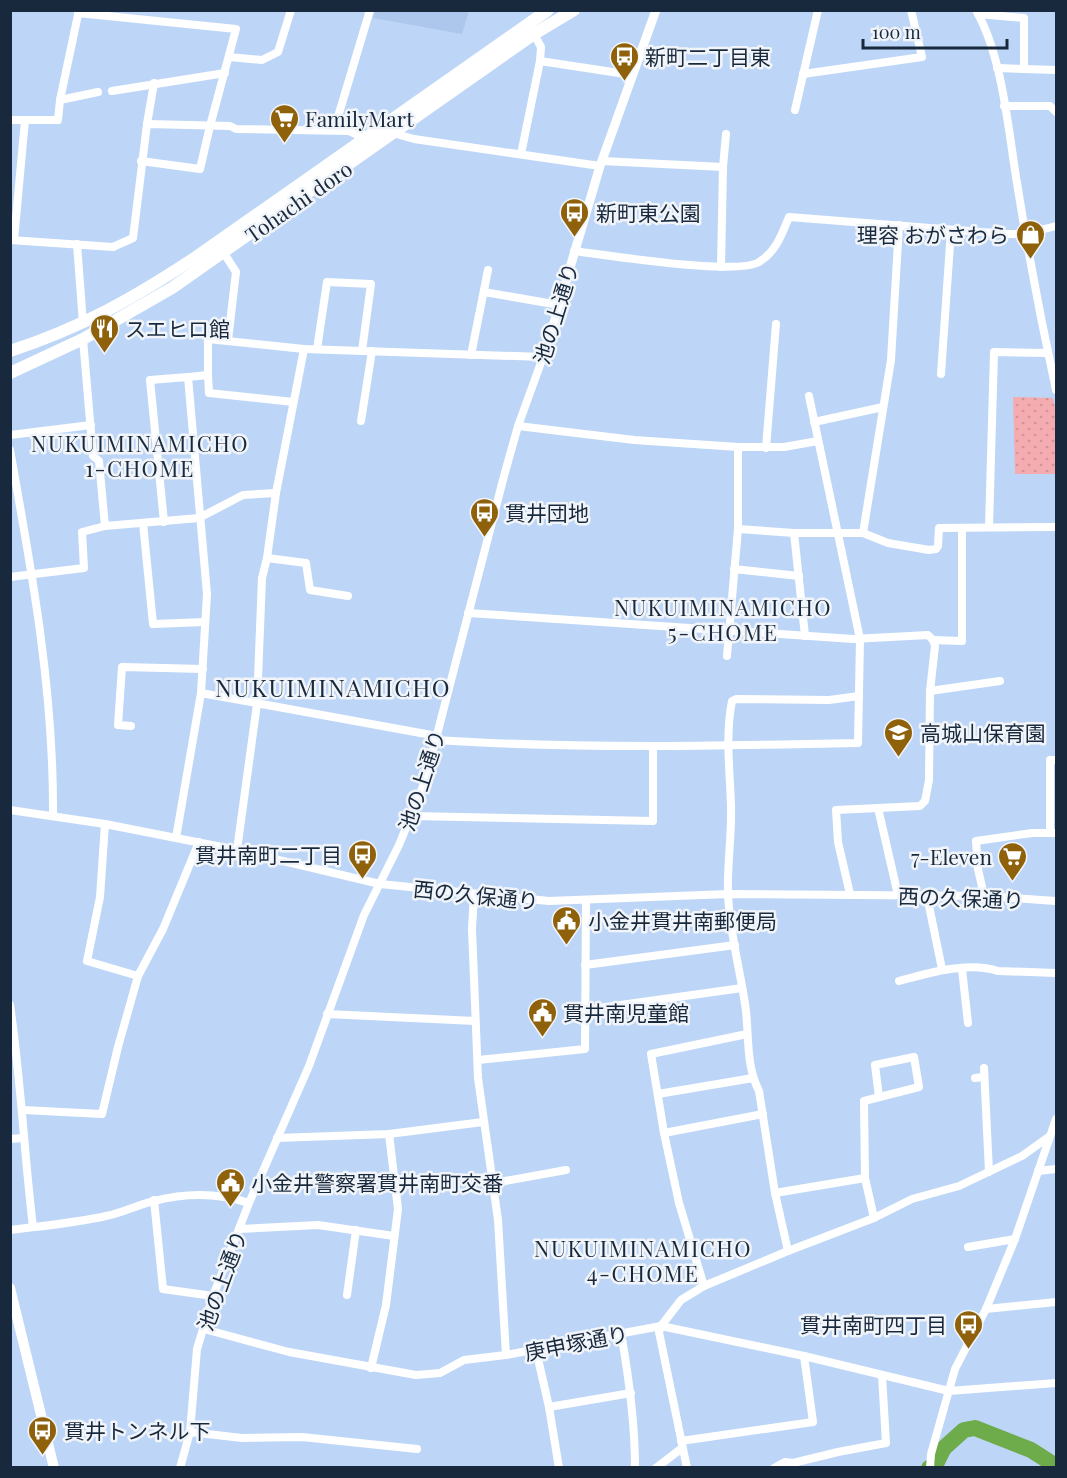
<svg xmlns="http://www.w3.org/2000/svg" width="1067" height="1478" font-family="'Playfair Display','Noto Sans JP',serif">
	<defs>
		<pattern id="grass-dots" width="8" height="8" patternUnits="userSpaceOnUse" patternTransform="scale(1.5)"><rect width="8" height="8" fill="#f4acb0"/><path d="M2 2h.1M6 6h.1" fill="none" stroke="#d19498" stroke-width="1.8" stroke-linecap="round"/></pattern>
	</defs>
	<rect width="100%" height="100%" fill="#bdd6f7"/>
	<!-- built -->
	<polygon fill="#adc7ec" points="376,10 469,10 469,11 462,34 373,18"/>
	<!-- grass -->
	<polygon fill="url(#grass-dots)" points="1013,397 1053,398 1056,412 1056,474 1015,474"/>
	<g fill="none" stroke-linecap="round" stroke-linejoin="round">
		<!-- river -->
		<polyline stroke="#6eab4b" stroke-width="16" points="929,1468 936,1464 944,1448 964,1430 975,1428 1031,1450 1056,1466"/>
		<!-- minor -->
		<g stroke="#fff" stroke-width="8">
			<path d="M 976,10 C 1003,58 1008,129 1017,183 C 1028,252 1041,321 1056,390"/>
			<polyline points="78,13 236,29 210,126 200,169 141,161"/>
			<polyline points="978,14 1024,18 1024,68"/>
			<polyline points="229,57 262,60 278,52 291,10"/>
			<polyline points="540,61 632,75"/>
			<polyline points="997,68 1056,70"/>
			<polyline points="803,74 922,57 911,10"/>
			<polyline points="112,91 225,73"/>
			<polyline points="60,100 98,92"/>
			<polyline points="1004,106 1050,106 1056,112"/>
			<polyline points="795,110 818,10"/>
			<polyline points="10,120 58,120 60,100 79,10"/>
			<polyline points="147,124 154,83"/>
			<polyline points="334,130 370,10"/>
			<polyline points="393,133 414,139 600,166"/>
			<polyline points="521,154 540,61 541,47 534,34"/>
			<polyline points="602,161 723,167"/>
			<polyline points="10,240 113,247 133,238 147,124 230,126 236,129 349,131 357,135 369,135"/>
			<polyline points="14,240 25,120"/>
			<polyline points="77,244 83,323"/>
			<path d="M 574,251 C 606,255 737,276 759,262 C 776,252 782,234 789,217 L 1007,234 L 1025,234 L 1056,226"/>
			<polyline points="224,253 236,272 228,340"/>
			<polyline points="721,267 723,167 726,134"/>
			<polyline points="83,339 93,456 99,461 105,526 199,518 243,495 276,493 304,349"/>
			<polyline points="317,349 327,282 371,284 362,351"/>
			<polyline points="471,355 488,270"/>
			<polyline points="941,374 951,230"/>
			<polyline points="208,375 208,339 304,349 543,357"/>
			<polyline points="188,377 208,375 209,393 293,402"/>
			<polyline points="361,421 372,351"/>
			<polyline points="814,422 883,407"/>
			<polyline points="518,426 634,440 738,447 738,529 727,656"/>
			<polyline points="10,435 91,425"/>
			<polyline points="738,447 784,447 818,441"/>
			<polyline points="766,448 776,324"/>
			<path d="M 10,450 C 32,572 54,692 53,816"/>
			<polyline points="164,522 150,380 188,377 207,594 201,693 176,838"/>
			<polyline points="143,523 153,624 205,622"/>
			<polyline points="989,527 994,352 1048,353"/>
			<polyline points="738,529 794,533 863,533 888,543 929,550 936,549 938,546 939,528 1056,527"/>
			<polyline points="794,533 805,636"/>
			<polyline points="863,533 891,360 899,225"/>
			<polyline points="267,558 306,563 310,590 348,596"/>
			<polyline points="734,569 799,576"/>
			<polyline points="10,577 84,568 82,532 105,526"/>
			<polyline points="468,613 853,639 928,635 933,640 935,646 930,691 929,780 925,801 920,806 836,810 838,842 850,894"/>
			<polyline points="933,640 962,641 962,528"/>
			<polyline points="930,691 1000,681"/>
			<polyline points="201,693 437,736"/>
			<polyline points="131,726 118,725 122,667 203,669"/>
			<path d="M 435,740 C 576,749 717,746 858,743 L 860,639 L 809,396"/>
			<polyline points="878,808 898,895"/>
			<polyline points="10,810 105,824 237,850 380,884 549,901 728,894 984,896 1056,901"/>
			<polyline points="412,816 653,821 653,747"/>
			<polyline points="105,824 100,897 87,961 138,976"/>
			<polyline points="1050,833 1050,760 1056,760"/>
			<polyline points="237,850 257,704 262,578 267,558 276,493"/>
			<polyline points="474,894 472,929 478,1078 498,1220 506,1355"/>
			<polyline points="927,896 942,969"/>
			<polyline points="984,896 978,869 976,841 1032,833 1056,833"/>
			<polyline points="585,965 735,945"/>
			<polyline points="962,969 968,1023"/>
			<path d="M 899,981 C 928,973 969,961 998,971 L 1056,973"/>
			<path d="M 10,1005 C 21,1079 24,1153 33,1227"/>
			<polyline points="585,1010 742,988"/>
			<polyline points="327,1014 475,1021"/>
			<polyline points="478,1060 585,1049 586,901"/>
			<polyline points="984,1068 989,1172"/>
			<polyline points="975,1078 984,1077"/>
			<polyline points="658,1094 753,1078"/>
			<polyline points="23,1110 102,1114 118,1047 138,976 163,929 199,842"/>
			<polyline points="664,1133 763,1114"/>
			<polyline points="277,1138 389,1134 483,1122"/>
			<polyline points="10,1139 23,1138"/>
			<polyline points="1038,1171 1056,1169"/>
			<polyline points="494,1183 566,1170"/>
			<polyline points="775,1193 865,1178"/>
			<polyline points="154,1200 163,1289 213,1296"/>
			<polyline points="874,1218 865,1178 864,1101 919,1087 914,1057 875,1065 879,1097"/>
			<polyline points="239,1229 318,1225 394,1236"/>
			<path d="M 10,1230 C 42,1226 75,1223 106,1216 C 123,1213 137,1205 154,1201 C 185,1193 219,1193 249,1203"/>
			<polyline points="968,1247 1015,1239"/>
			<path d="M 788,1251 L 775,1193 L 759,1091 C 746,1065 749,1038 746,1011 C 741,972 729,932 728,893 C 727,864 732,835 731,806 C 730,771 725,736 732,701 L 736,699 L 829,700 L 859,696"/>
			<polyline points="704,1286 679,1203 664,1133 651,1054 747,1034"/>
			<polyline points="347,1295 356,1230"/>
			<polyline points="986,1309 1056,1302"/>
			<polyline points="204,1329 289,1352 416,1375 440,1373 464,1360 506,1355 661,1326 804,1356 949,1391 1056,1383"/>
			<path d="M 621,1333 C 629,1378 635,1422 635,1468"/>
			<polyline points="536,1350 549,1407 559,1468"/>
			<polyline points="371,1368 386,1305 398,1209 389,1134"/>
			<polyline points="549,1407 631,1393"/>
			<polyline points="190,1432 242,1438 302,1437 417,1449"/>
			<polyline points="681,1441 813,1422 804,1356"/>
			<polyline points="180,1468 190,1432 197,1349 213,1296 249,1203 309,1066 364,915 399,845 425,781 504,476 518,426 543,357 559,305 484,292"/>
			<polyline points="656,1468 682,1448"/>
			<polyline points="687,1468 659,1332 661,1326 681,1300 704,1286 788,1251 874,1218 912,1199 959,1186 1022,1156 1050,1136"/>
			<polyline points="774,1468 785,1462 793,1463 838,1452 886,1443 882,1375"/>
			<polyline points="930,1468 931,1454 955,1369 986,1309 1015,1239 1056,1119"/>
		</g>
		<!-- tertiary -->
		<polyline stroke="#fff" stroke-width="9" points="559,305 600,166 656,10"/>
		<!-- secondary -->
		<polyline stroke="#fff" stroke-width="10" points="10,1288 54,1468"/>
		<!-- primary -->
		<g stroke="#fff" stroke-width="12">
			<path d="M 10,351 C 81,328 134,298 196,257 L 548,10"/>
			<polyline points="10,373 83,339 172,288 534,34 574,10"/>
		</g>
	</g>
	<!-- icons -->
	<defs>
		<symbol id="bus-pin" viewBox="-11 -11 22 30"><path d="M0 17L-7.5 6A9.5 9.5 0 1 1 7.5 6Z" fill="#8f610a" stroke="#f1f5fa"/><path d="M-5-6H5V4H4V6H2V4H-2V6H-4V4H-5ZM-3.5-4V0h7V-4ZM-3.5 1.2v1.5H-2V1.2ZM2 1.2v1.5H3.5V1.2Z" fill="#fff"/></symbol>
		<symbol id="supermarket-pin" viewBox="-11 -11 22 30"><path d="M0 17L-7.5 6A9.5 9.5 0 1 1 7.5 6Z" fill="#8f610a" stroke="#f1f5fa"/><path d="M-6-5.5h2.5l.6 2H6L4.5 2H-2.5L-4.4-4H-6ZM-1.5 3.2a1.3 1.3 0 1 0 .1 0ZM3 3.2a1.3 1.3 0 1 0 .1 0Z" fill="#fff"/></symbol>
		<symbol id="shop-pin" viewBox="-11 -11 22 30"><path d="M0 17L-7.5 6A9.5 9.5 0 1 1 7.5 6Z" fill="#8f610a" stroke="#f1f5fa"/><path d="M-5-2.5h2.3a2.7 3.5 0 0 1 5.4 0H5L5.5 6h-11ZM-1.5-2.5h3a1.5 2.3 0 0 0-3 0Z" fill="#fff"/></symbol>
		<symbol id="restaurant-pin" viewBox="-11 -11 22 30"><path d="M0 17L-7.5 6A9.5 9.5 0 1 1 7.5 6Z" fill="#8f610a" stroke="#f1f5fa"/><path d="M-5-6h1v4h1v-4h1v4h1v-4h1v5L-1.5 .5V6h-2V.5L-5-1ZM5-6V6H3V1.5H1.5Q1.5-4 5-6Z" fill="#fff"/></symbol>
		<symbol id="school-pin" viewBox="-11 -11 22 30"><path d="M0 17L-7.5 6A9.5 9.5 0 1 1 7.5 6Z" fill="#8f610a" stroke="#f1f5fa"/><path d="M0-5L7-2L0 1L-7-2ZM-4 1L0 2.5L4 1V4Q0 6-4 4Z" fill="#fff"/></symbol>
		<symbol id="civic-pin" viewBox="-11 -11 22 30"><path d="M0 17L-7.5 6A9.5 9.5 0 1 1 7.5 6Z" fill="#8f610a" stroke="#f1f5fa"/><path d="M-.6-6.5H3V-4.5H.6V-3L4-1V1h2V6H-6V1h2V-1L-.6-3ZM-1.2 2.5V6h2.4V2.5Z" fill="#fff"/></symbol>
	</defs>
	<g fill-rule="evenodd">
		<use href="#bus-pin" x="608" y="40" width="33" height="45"/>
		<use href="#supermarket-pin" x="268" y="102" width="33" height="45"/>
		<use href="#bus-pin" x="558" y="196" width="33" height="45"/>
		<use href="#shop-pin" x="1014" y="218" width="33" height="45"/>
		<use href="#restaurant-pin" x="88" y="312" width="33" height="45"/>
		<use href="#bus-pin" x="468" y="496" width="33" height="45"/>
		<use href="#school-pin" x="882" y="716" width="33" height="45"/>
		<use href="#bus-pin" x="346" y="838" width="33" height="45"/>
		<use href="#supermarket-pin" x="996" y="840" width="33" height="45"/>
		<use href="#civic-pin" x="550" y="904" width="33" height="45"/>
		<use href="#civic-pin" x="526" y="996" width="33" height="45"/>
		<use href="#civic-pin" x="214" y="1166" width="33" height="45"/>
		<use href="#bus-pin" x="952" y="1308" width="33" height="45"/>
		<use href="#bus-pin" x="26" y="1414" width="33" height="45"/>
	</g>
	<g text-anchor="middle" dominant-baseline="central" stroke-width="5" stroke-linejoin="round" paint-order="stroke">
		<!-- poi labels -->
		<g font-size="21" fill="#19293d" stroke="#f1f5fa" text-anchor="start">
			<text x="645" y="56">新町二丁目東</text>
			<text x="305" y="118">FamilyMart</text>
			<text x="596" y="212">新町東公園</text>
			<text x="1009" y="234" text-anchor="end">理容 おがさわら</text>
			<text x="125" y="328">スエヒロ館</text>
			<text x="505" y="512">貫井団地</text>
			<text x="920" y="732">高城山保育園</text>
			<text x="342" y="854" text-anchor="end">貫井南町二丁目</text>
			<text x="992" y="856" text-anchor="end">7-Eleven</text>
			<text x="588" y="920">小金井貫井南郵便局</text>
			<text x="563" y="1012">貫井南児童館</text>
			<text x="251" y="1182">小金井警察署貫井南町交番</text>
			<text x="947" y="1324" text-anchor="end">貫井南町四丁目</text>
			<text x="64" y="1430">貫井トンネル下</text>
		</g>
		<!-- street labels -->
		<g font-size="21" fill="#19293d" stroke="#f1f5fa">
			<text transform="translate(298 201) rotate(-35)">Tohachi doro</text>
			<text transform="translate(555 313) rotate(-73)">池の上通り</text>
			<text transform="translate(421 780) rotate(-72)">池の上通り</text>
			<text transform="translate(476 894) rotate(6)">西の久保通り</text>
			<text transform="translate(961 897) rotate(2)">西の久保通り</text>
			<text transform="translate(221 1280) rotate(-70)">池の上通り</text>
			<text transform="translate(576 1342) rotate(-11)">庚申塚通り</text>
		</g>
		<!-- neighbourhood labels -->
		<g font-size="22" letter-spacing="1.5" fill="#19293d" stroke="#f1f5fa">
			<text x="140" y="443">NUKUIMINAMICHO<tspan x="140" dy="25">1-CHOME</tspan></text>
			<text x="723" y="607">NUKUIMINAMICHO<tspan x="723" dy="25">5-CHOME</tspan></text>
			<text x="643" y="1248">NUKUIMINAMICHO<tspan x="643" dy="25">4-CHOME</tspan></text>
		</g>
		<!-- quarter labels -->
		<g font-size="24" letter-spacing="1.5" fill="#19293d" stroke="#f1f5fa">
			<text x="333" y="687">NUKUIMINAMICHO</text>
		</g>
	</g>
	<!-- border -->
	<rect width="1067" height="1478" fill="none" stroke="#19293d" stroke-width="24"/>
	<!-- scale -->
	<path d="M863 39v9h144v-9" fill="none" stroke="#19293d" stroke-width="3"/>
	<text x="872" y="39" font-size="18" fill="#19293d" stroke="#f1f5fa" stroke-width="4.5" paint-order="stroke">100 m</text>
</svg>
